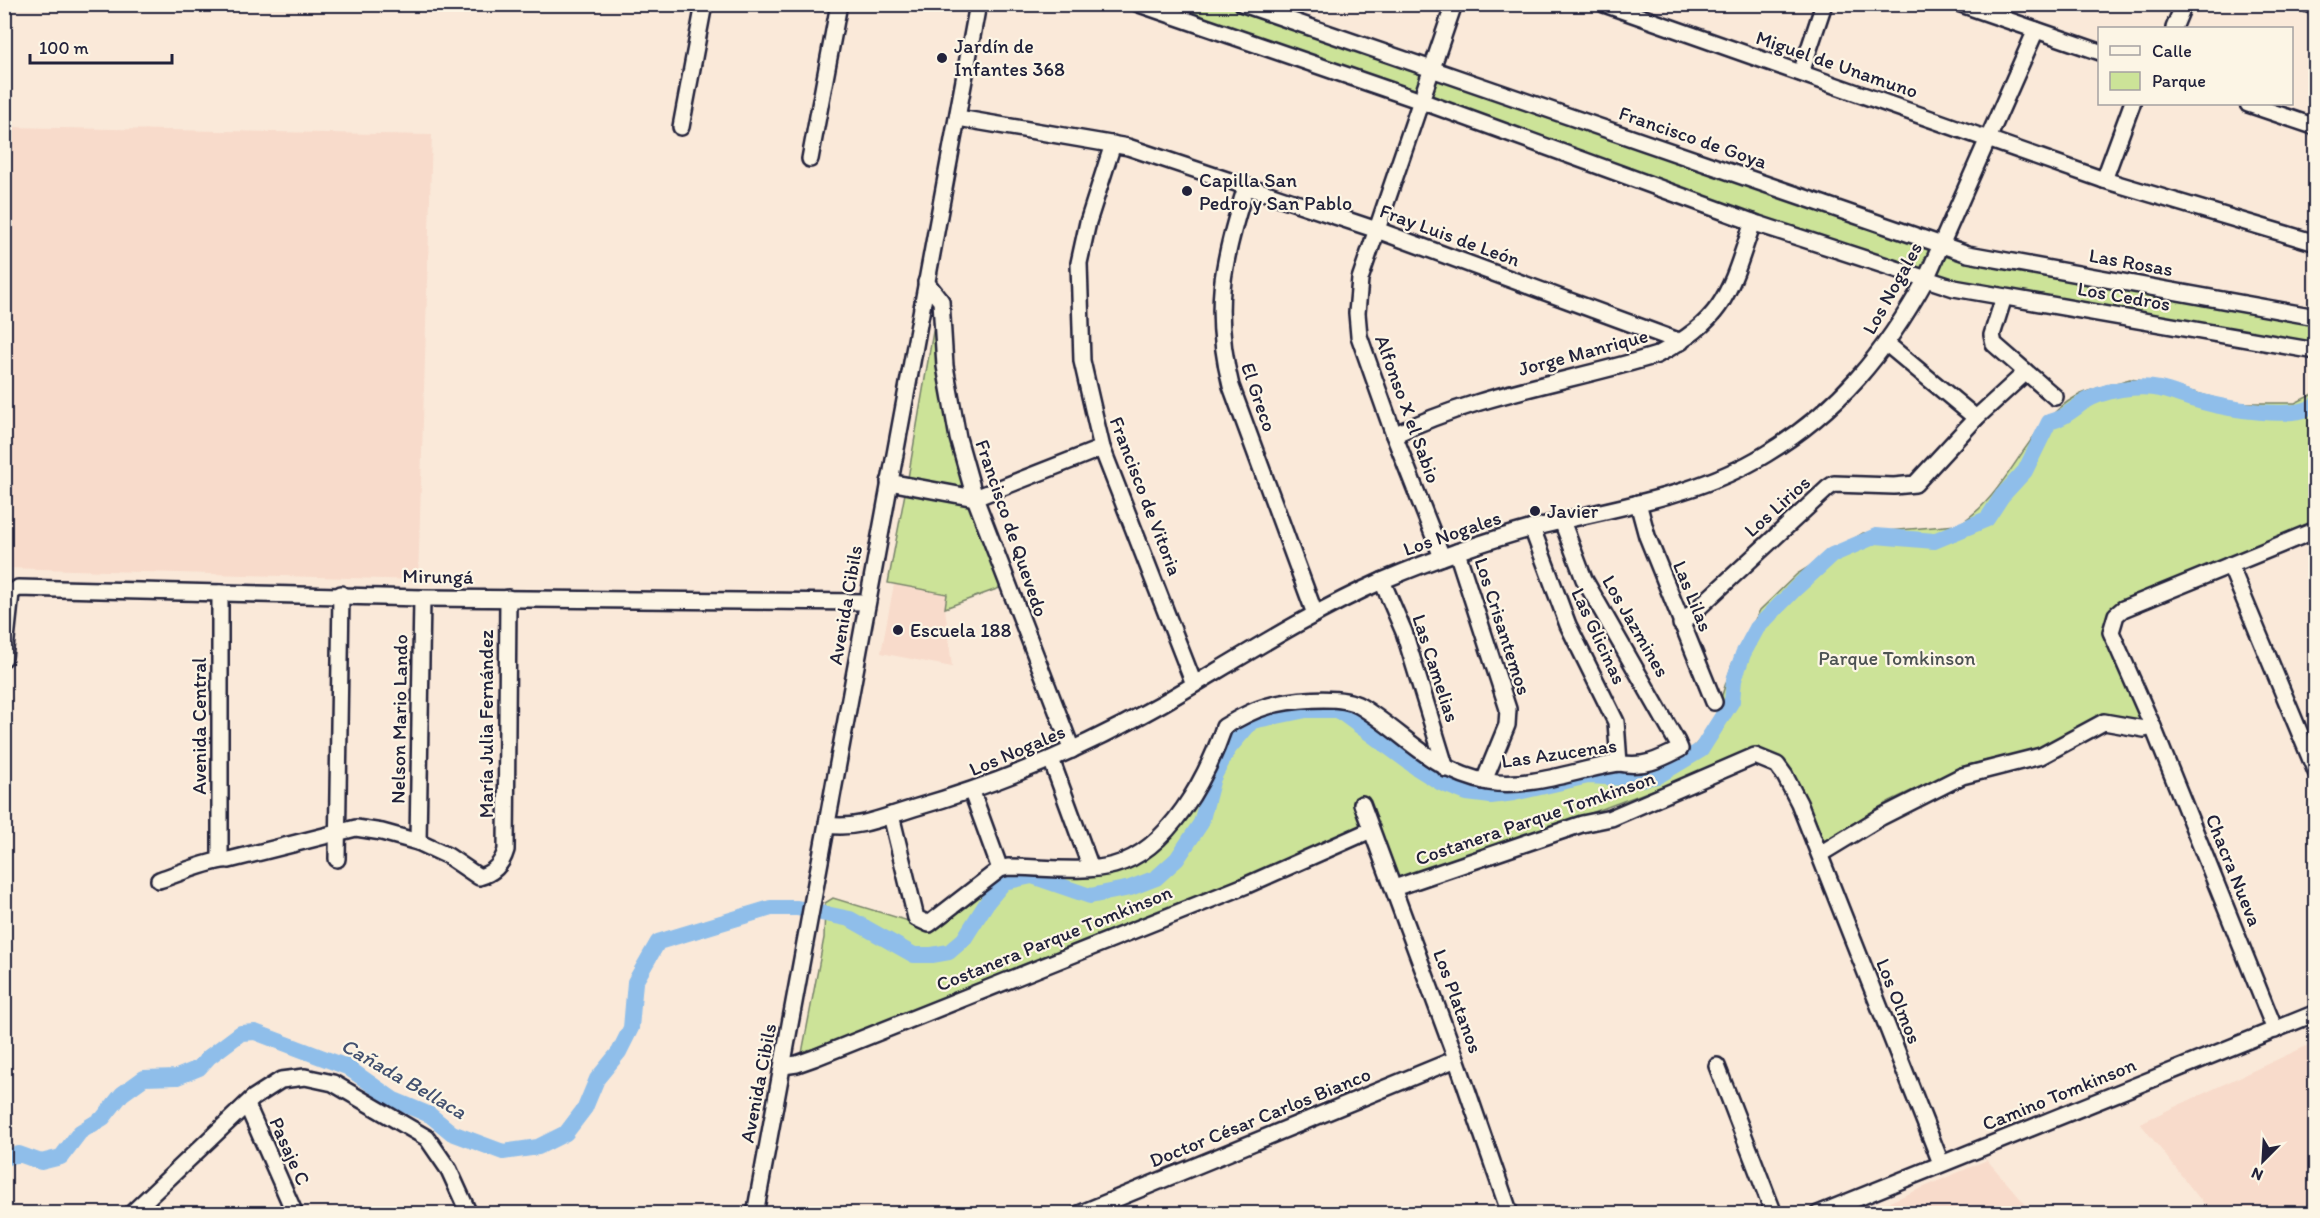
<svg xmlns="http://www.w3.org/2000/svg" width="2320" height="1218" font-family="Itim,sans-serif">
	<rect width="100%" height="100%" fill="#fae9d9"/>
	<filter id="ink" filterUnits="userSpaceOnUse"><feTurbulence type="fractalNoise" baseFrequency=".0167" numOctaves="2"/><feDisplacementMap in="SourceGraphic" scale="12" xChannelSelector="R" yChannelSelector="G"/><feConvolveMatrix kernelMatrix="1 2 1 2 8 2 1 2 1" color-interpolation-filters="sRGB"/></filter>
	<g filter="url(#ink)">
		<!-- built -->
		<g fill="#f8dbcb">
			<polygon points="5,127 432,135 418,580 5,568"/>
			<polygon points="894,584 947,594 945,608 952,667 881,653"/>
			<polygon points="2315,1042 2315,1213 2211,1213 2140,1123"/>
			<polygon points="1987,1160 2033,1213 1864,1213"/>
		</g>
		<!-- green -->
		<g fill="#cce398" stroke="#77826a" stroke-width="1.5">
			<polygon points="1146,5 1229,5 1421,71 1423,74 1416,96"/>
			<polygon points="1435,78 1928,247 1931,250 1921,272 1430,104 1427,100"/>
			<polygon points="1945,254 2315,319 2315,345 1950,284 1936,273"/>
			<polygon points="937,308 966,488 962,490 908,478"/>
			<path d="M 2130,379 L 2168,385 L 2233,403 L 2295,403 L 2315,393 L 2315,521 L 2176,581 L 2110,615 L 2144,722 L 2104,720 L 2035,749 L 1964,766 L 1890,801 L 1824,841 L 1818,841 L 1789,773 L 1743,756 L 1586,815 L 1397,879 L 1373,822 L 1229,889 L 1091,945 L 802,1053 L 824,938 L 825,903 L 833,898 L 915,923 L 1000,876 L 1016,873 L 1061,873 L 1158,845 L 1233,727 L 1270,708 L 1343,704 L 1381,729 L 1421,763 L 1471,790 L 1494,792 L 1601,770 L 1649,771 L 1690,751 L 1712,726 L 1732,664 L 1760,610 L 1797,574 L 1863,533 L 1957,525 C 2008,498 2025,424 2077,396 C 2093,388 2113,384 2130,379 Z"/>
			<polygon points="906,488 969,500 1005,586 945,608 947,594 888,583"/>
		</g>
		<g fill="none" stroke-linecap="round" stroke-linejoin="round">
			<!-- river -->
			<path stroke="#8fbeea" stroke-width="16" d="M 4,1158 L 19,1154 L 41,1162 L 61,1157 L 80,1132 L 103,1118 L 122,1094 L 144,1078 L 177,1077 L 199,1068 L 209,1057 L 241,1033 L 255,1032 L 347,1067 L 394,1100 L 430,1115 L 452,1133 L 503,1152 L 538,1147 L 566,1133 L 585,1108 L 597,1079 L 619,1052 L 631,1028 L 635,982 L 658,942 L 771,908 L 797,908 L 850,919 L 914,955 L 932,955 L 949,952 L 964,939 L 988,901 L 1004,882 L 1032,876 L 1090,896 L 1130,888 L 1156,878 L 1177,859 L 1201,823 L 1213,778 L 1229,748 L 1252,721 L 1306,710 L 1338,710 L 1417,768 L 1441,783 L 1467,793 L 1491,796 L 1514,793 L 1588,776 L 1642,779 L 1658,776 L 1701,750 L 1732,701 L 1734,680 L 1743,654 L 1757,628 L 1795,589 L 1832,555 L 1876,536 L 1934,541 L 1987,519 L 2002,496 L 2025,471 L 2049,422 C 2064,418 2071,411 2084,402 C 2103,390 2138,384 2160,389 C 2173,392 2186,398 2199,401 C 2224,408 2297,422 2316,404"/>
			<defs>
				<g id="minor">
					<polyline points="1139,4 1421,101 1758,224 1954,288 2316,351"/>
					<polyline points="1243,4 1968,254 2316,317"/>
					<polyline points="1604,4 2104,180 2316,243"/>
					<polyline points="1961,4 2100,52"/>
					<polyline points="2308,4 2316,7"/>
					<polyline points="2174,28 2184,4"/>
					<polyline points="1801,73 1824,4"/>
					<polyline points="2248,104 2316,127"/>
					<polyline points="958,118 1128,147 1377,230 1681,342"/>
					<polyline points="681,127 704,4"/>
					<polyline points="1113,144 1088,222 1079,263 1082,361 1102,448 1194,684"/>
					<polyline points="810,159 839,4"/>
					<polyline points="2104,180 2132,104"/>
					<path d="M 1246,187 C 1222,261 1212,310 1231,386 L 1315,614"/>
					<polyline points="926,282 941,301 945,366 958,438 975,498 1072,750"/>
					<polyline points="2004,297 1992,335 1994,344 2055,397"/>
					<polyline points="1887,344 1976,418"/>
					<path d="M 1394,435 C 1477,394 1569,382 1657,355 C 1726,318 1729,293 1753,222"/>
					<polyline points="889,482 975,498 1102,448"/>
					<polyline points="1638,503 1647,536 1714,702"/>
					<polyline points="1532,528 1568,625 1616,722 1619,763"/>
					<polyline points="1457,552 1508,709 1507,725 1484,781"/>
					<polyline points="1442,557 1394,435 1359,336 1357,313 1360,279 1454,4"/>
					<polyline points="2230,565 2316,772"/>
					<polyline points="1382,581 1404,632 1446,769"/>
					<polyline points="220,593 220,859"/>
					<polyline points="1681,624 1828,488 1834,484 1894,486 1915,484 1976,418 2025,373"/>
					<polyline points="4,658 11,593 18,588 422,598 867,602"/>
					<polyline points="1051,759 1091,868"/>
					<polyline points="972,792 1000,869"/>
					<polyline points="1362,804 1457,1061 1510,1214"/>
					<path d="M 891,815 L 916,918 L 929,924 L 1000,869 L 1008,867 C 1037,867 1087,873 1114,865 C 1169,850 1207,777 1224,727 C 1237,719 1251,711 1265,707 C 1287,700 1340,694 1360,706 C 1406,734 1431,771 1488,782 C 1531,789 1578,769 1619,763 C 1643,768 1659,760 1680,749 L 1677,742 L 1584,579 L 1562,521"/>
					<path d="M 828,825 C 856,830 887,816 914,808 C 1001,783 1084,748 1163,703 C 1235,661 1307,614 1384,580 C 1432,560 1482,542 1533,528 C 1612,507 1695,498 1766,454 C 1839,410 1885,353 1926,279 L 2036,30"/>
					<polyline points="418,842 422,598"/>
					<polyline points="1820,854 1881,817 1962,776 2041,756 2104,722 2144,729 2153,727"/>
					<polyline points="337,859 341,594"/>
					<path d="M 159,880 C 174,875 217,858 229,860 L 356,828 L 382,832 L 418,842 L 448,856 L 479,877 C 494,873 502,864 506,850 L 508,598"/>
					<polyline points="1394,888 1582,824 1611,818 1755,756 1777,765 1785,776 1799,803 1941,1163"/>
					<polyline points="2275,1030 2153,727 2111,632 2116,615 2123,609 2316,530"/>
					<polyline points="783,1066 797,1064 814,1058 1247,885 1371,830"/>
					<polyline points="1717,1066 1774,1214"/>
					<polyline points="247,1105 295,1214"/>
					<polyline points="131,1214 253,1098 281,1080 305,1077 333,1083 427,1138 449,1170 469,1214"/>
					<polyline points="755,1214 978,4"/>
					<polyline points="1079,1214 1456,1059"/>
					<polyline points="1818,1214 2316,1013"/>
				</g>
			</defs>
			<!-- minor casing -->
			<use href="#minor" stroke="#22223b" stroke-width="20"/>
			<!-- minor -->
			<use href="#minor" stroke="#fcf5e5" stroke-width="15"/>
		</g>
	</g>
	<!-- markers -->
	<g fill="#22223b" stroke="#fcf5e5" stroke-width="2">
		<circle cx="942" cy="58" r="6"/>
		<circle cx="1187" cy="191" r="6"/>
		<circle cx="1535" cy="511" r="6"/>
		<circle cx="898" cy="630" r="6"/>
	</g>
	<g text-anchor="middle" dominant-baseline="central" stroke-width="4.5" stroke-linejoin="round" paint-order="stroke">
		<!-- poi labels -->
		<g font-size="20" fill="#22223b" stroke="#fcf5e5" text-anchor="start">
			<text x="954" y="46">Jardín de<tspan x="954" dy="23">Infantes 368</tspan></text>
			<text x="1199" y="180">Capilla San<tspan x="1199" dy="23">Pedro y San Pablo</tspan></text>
			<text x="1547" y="511">Javier</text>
			<text x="910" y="630">Escuela 188</text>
		</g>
		<!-- street labels -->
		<g font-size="20" fill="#22223b" stroke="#fcf5e5">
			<text transform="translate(1837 64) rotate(19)">Miguel de Unamuno</text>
			<text transform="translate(1693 137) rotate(19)">Francisco de Goya</text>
			<text transform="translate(1450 235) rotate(20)">Fray Luis de León</text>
			<text transform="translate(2131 262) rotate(10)">Las Rosas</text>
			<text transform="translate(1892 288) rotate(-61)">Los Nogales</text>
			<text transform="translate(2124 296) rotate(10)">Los Cedros</text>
			<text transform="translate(1583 352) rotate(-15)">Jorge Manrique</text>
			<text transform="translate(1259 397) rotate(71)">El Greco</text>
			<text transform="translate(1408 409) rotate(70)">Alfonso X el Sabio</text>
			<text transform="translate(1146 496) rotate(69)">Francisco de Vitoria</text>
			<text transform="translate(1777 506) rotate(-42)">Los Lirios</text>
			<text transform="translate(1012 528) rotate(71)">Francisco de Quevedo</text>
			<text transform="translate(1452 533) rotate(-19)">Los Nogales</text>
			<text transform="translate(438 576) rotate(1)">Mirungá</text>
			<text transform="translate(1693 596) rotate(68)">Las Lilas</text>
			<text transform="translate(845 605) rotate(-80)">Avenida Cibils</text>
			<text transform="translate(1503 626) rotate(72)">Los Crisantemos</text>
			<text transform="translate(1636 626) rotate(60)">Los Jazmines</text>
			<text transform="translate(1599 636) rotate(65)">Las Glicinas</text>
			<text transform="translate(1436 668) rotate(72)">Las Camelias</text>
			<text transform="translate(399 719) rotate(-89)">Nelson Mario Lando</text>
			<text transform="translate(486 724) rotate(-90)">María Julia Fernández</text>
			<text transform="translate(199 726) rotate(-90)">Avenida Central</text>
			<text transform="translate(1017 750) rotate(-23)">Los Nogales</text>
			<text transform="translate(1559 753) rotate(-8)">Las Azucenas</text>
			<text transform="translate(1535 818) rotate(-19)">Costanera Parque Tomkinson</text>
			<text transform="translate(2234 870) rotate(68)">Chacra Nueva</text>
			<text transform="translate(1054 938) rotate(-22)">Costanera Parque Tomkinson</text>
			<text transform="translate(1458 1001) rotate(70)">Los Platanos</text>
			<text transform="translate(1899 1001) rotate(68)">Los Olmos</text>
			<text transform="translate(758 1083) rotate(-79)">Avenida Cibils</text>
			<text transform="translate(2059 1094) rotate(-22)">Camino Tomkinson</text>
			<text transform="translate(1260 1117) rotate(-22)">Doctor César Carlos Bianco</text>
			<text transform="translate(290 1151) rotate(66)">Pasaje C</text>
		</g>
		<!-- park labels -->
		<g font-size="20" fill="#4c5252" stroke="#fcf5e5">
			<text x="1897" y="658">Parque Tomkinson</text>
		</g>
		<!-- water labels -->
		<g font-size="21" font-style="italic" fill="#435170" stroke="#fcf5e5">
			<text transform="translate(404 1078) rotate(30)">Cañada Bellaca</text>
		</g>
	</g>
	<!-- margin -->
	<rect width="2320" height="1218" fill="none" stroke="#fcf5e5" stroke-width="24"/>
	<rect x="12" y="12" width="2296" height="1194" fill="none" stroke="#22223b" stroke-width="2" filter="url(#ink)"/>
	<!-- legend -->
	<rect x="2098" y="27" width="195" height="78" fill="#fcf5e5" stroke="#a5a1a1" stroke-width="1.5"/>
	<rect x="2110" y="46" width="30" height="9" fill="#fcf5e5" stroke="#a5a1a1" stroke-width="1.5"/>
	<text x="2152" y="57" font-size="18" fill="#22223b">Calle</text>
	<rect x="2110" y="72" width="30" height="18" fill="#cce398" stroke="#a5a1a1" stroke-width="1.5"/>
	<text x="2152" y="87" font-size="18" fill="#22223b">Parque</text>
	<!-- north arrow -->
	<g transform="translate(2263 1161) rotate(204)" stroke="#fcf5e5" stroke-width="4.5" paint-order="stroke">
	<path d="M0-4.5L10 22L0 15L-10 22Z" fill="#22223b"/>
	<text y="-9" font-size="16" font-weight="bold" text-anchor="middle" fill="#22223b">N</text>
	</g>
	<!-- scale -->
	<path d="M30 54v9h142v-9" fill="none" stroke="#22223b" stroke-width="3"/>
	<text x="39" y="54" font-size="18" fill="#22223b" stroke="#fcf5e5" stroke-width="4.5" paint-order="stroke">100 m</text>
</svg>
